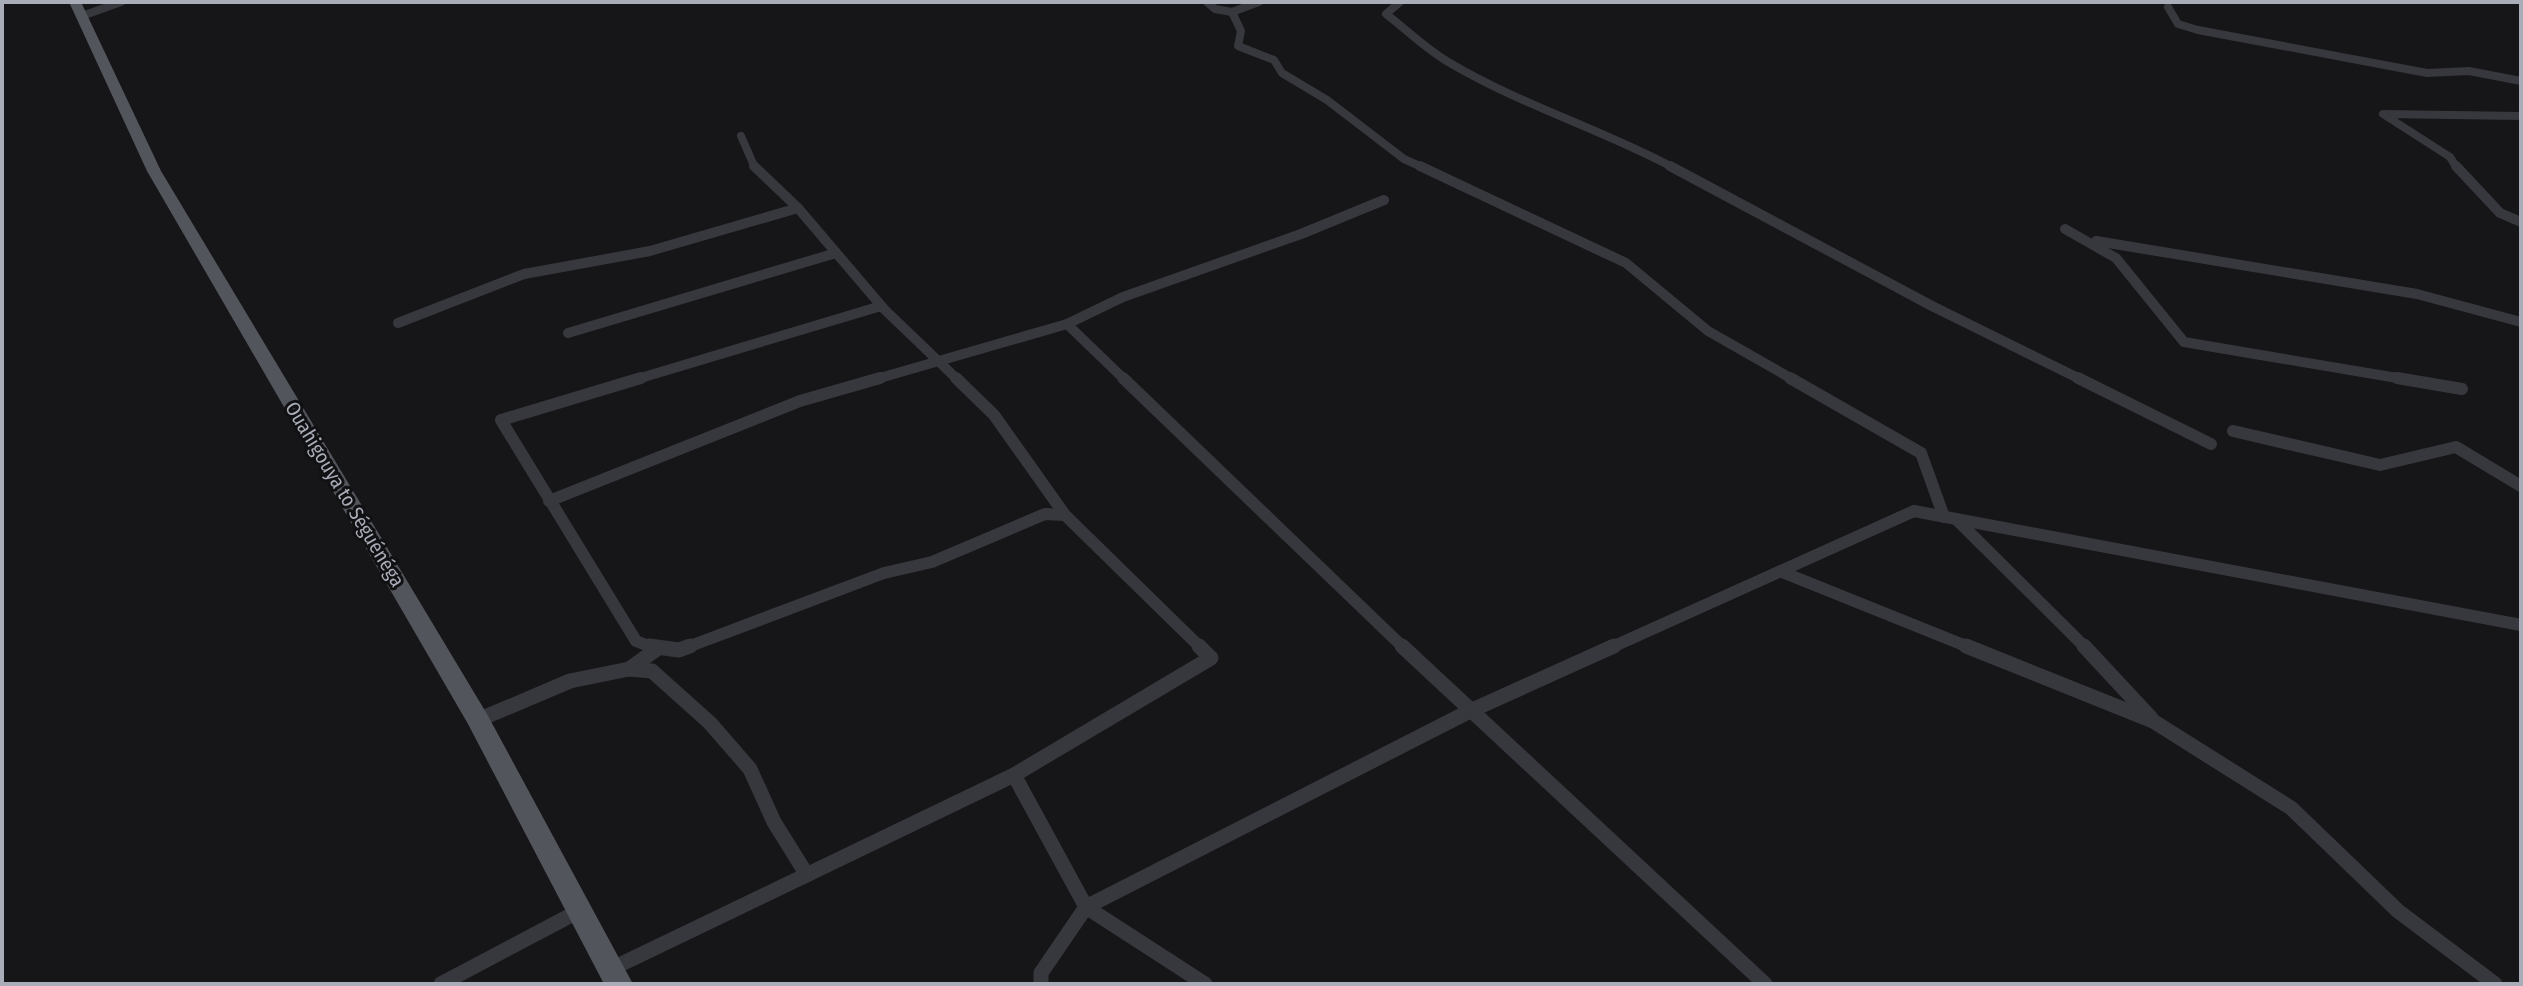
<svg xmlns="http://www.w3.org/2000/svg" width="2523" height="986" font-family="'Fira Sans Condensed',sans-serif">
	<rect width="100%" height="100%" fill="#161618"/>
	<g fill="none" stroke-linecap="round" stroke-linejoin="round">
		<!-- street-far3 -->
		<g stroke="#37383d" stroke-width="8">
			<polyline points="1207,2 1215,9 1232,12 1241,31 1238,46 1274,60 1282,73 1327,100 1404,159 1424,168"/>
			<path d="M 1400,2 L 1386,14 C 1407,30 1427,50 1450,63 C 1521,105 1601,129 1674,168"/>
			<polyline points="2168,7 2178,24 2198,30 2427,73 2469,71 2521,81"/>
			<polyline points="1232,12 1259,2"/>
			<polyline points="82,16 121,2"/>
			<polyline points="741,136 755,168"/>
			<polyline points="2457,168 2450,157 2383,114 2521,116"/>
		</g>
		<!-- street-far2 -->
		<g stroke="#37383d" stroke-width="10">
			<polyline points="754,166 798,208 884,309 958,380"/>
			<polyline points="1420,166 1626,263 1708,331 1794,380"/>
			<polyline points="1670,166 1932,306 2082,380"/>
			<polyline points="2456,166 2500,213 2521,222"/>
			<polyline points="2065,229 2116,258 2184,342 2409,380"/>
			<polyline points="2096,241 2417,294 2521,322"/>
			<polyline points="398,323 524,274 650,251 798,208"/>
			<polyline points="1067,324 1125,380"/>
			<polyline points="568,333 836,253"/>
			<polyline points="634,380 881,306"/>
			<polyline points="873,380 1067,324 1123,297 1301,234 1384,200"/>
		</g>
		<!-- street-far1 -->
		<g stroke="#37383d" stroke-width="12">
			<polyline points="641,378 501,420 636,641 654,648"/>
			<polyline points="956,378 994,415 1065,515 1201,648"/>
			<polyline points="1123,378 1404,648"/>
			<polyline points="1790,378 1921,453 1944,517"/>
			<polyline points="2078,378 2211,444"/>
			<polyline points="2397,378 2462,389"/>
			<polyline points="2233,431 2380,465 2456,447 2521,486"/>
			<polyline points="549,501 800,401 880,378"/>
			<polyline points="1957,520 2086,648"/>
			<polyline points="1782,572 1971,648"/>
			<polyline points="685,648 884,573 932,562 1045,514 1065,515"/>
			<polyline points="1610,648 1914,511 2521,625"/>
		</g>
		<!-- street -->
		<g stroke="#37383d" stroke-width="15">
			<polyline points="649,646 679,650 690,646"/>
			<polyline points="1402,646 1765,984"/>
			<polyline points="1966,646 2153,721 2291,808 2398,911 2495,984"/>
			<polyline points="2084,646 2151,718"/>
			<polyline points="629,669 657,649"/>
			<polyline points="478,720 570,681 629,669 652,671 710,723 750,769 774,822 807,875"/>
			<polyline points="1014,775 1086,907 1205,984"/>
			<polyline points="611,969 1014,775 1211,658 1199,646"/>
			<polyline points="441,984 579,911"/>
			<polyline points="1041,984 1041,973 1086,907 1470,711 1614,646"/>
		</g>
		<!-- primary -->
		<polygon fill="#53555c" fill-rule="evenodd" points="69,2 81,2 161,171 487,714 633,984 604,984 468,724 147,171"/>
	</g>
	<g text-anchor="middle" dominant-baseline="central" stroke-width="6" stroke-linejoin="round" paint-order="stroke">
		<!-- street labels -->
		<g font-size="20" fill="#a8adb8" stroke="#111113">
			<text transform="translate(345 494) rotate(59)">Ouahigouya to Séguénéga</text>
		</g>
	</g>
	<!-- border -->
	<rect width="2523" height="986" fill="none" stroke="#a8adb8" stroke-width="8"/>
</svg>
